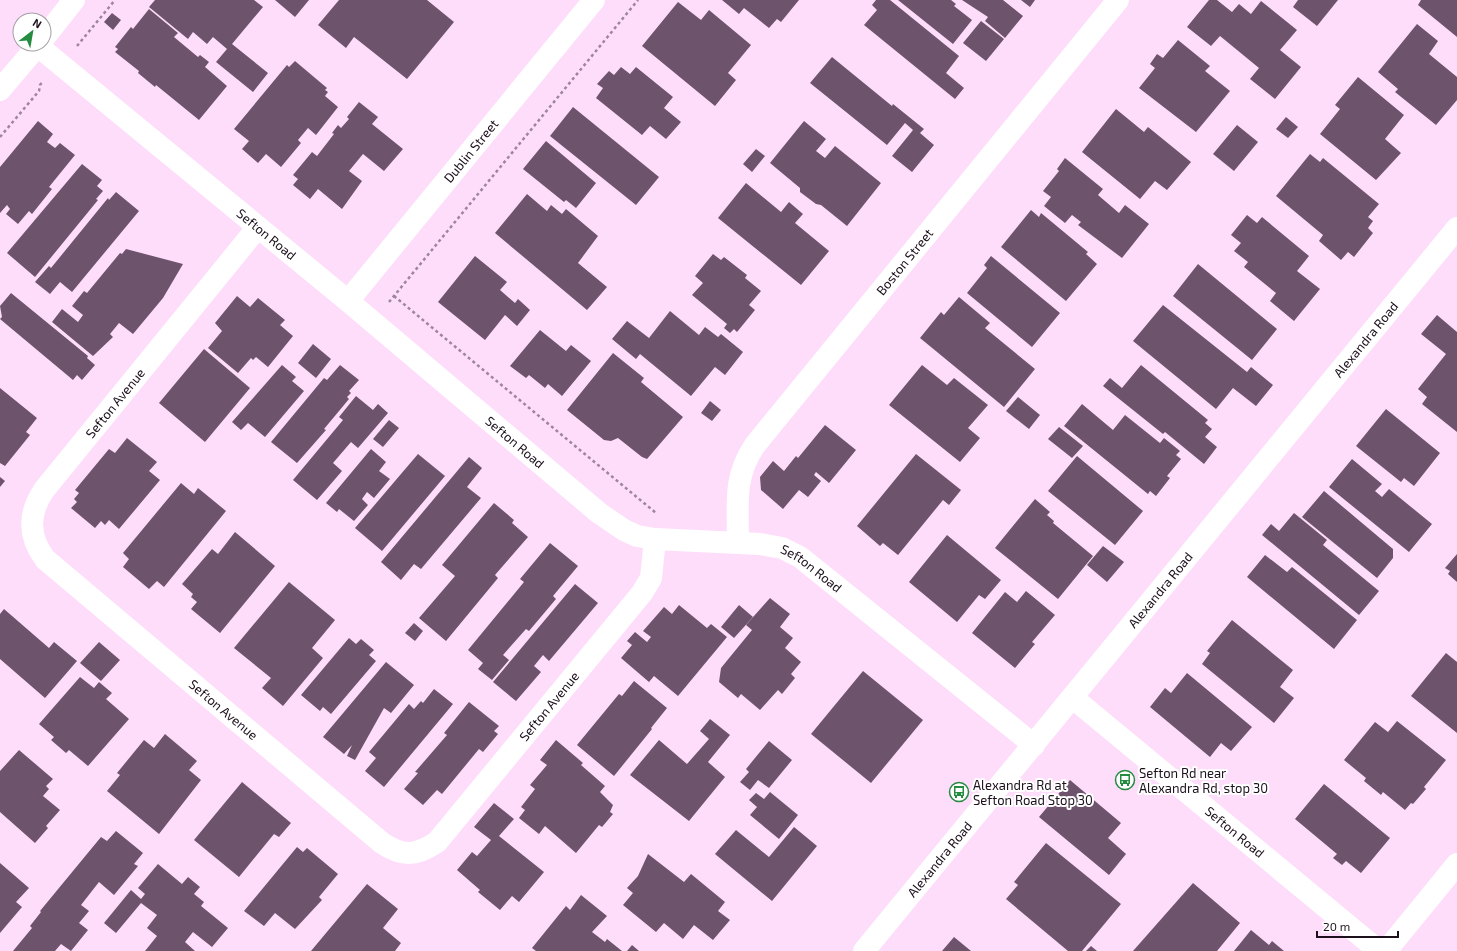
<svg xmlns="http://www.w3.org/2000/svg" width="1457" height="951" font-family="'Exo 2',sans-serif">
	<rect width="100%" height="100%" fill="#feddfb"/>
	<!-- building -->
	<g fill="#6e536c">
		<polygon points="155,0 254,0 263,7 232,44 268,73 253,92 216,62 227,49 213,37 207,44 193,32 188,39 149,7"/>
		<polygon points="275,0 309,0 295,17"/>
		<polygon points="339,0 427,0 454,22 407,79 354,37 346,48 318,25"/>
		<polygon points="722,0 799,0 781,22 777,19 769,28 744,8 739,14"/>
		<polygon points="876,0 890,0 959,56 946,73 964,88 955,99 864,25 877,10 872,5"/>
		<polygon points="898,0 951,0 956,4 954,6 972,20 953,44"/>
		<polygon points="962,0 1003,0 1023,16 1005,38 985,21 988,17"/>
		<polygon points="1021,0 1035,0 1030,7"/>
		<polygon points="1209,0 1217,0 1232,12 1239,4 1251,14 1261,1 1297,30 1280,50 1301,67 1275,99 1250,79 1259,68 1220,36 1211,46 1187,27"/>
		<polygon points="1298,0 1338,0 1317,26 1293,7"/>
		<polygon points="1421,0 1457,0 1457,37 1418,5"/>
		<polygon points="678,2 701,20 709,10 751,45 728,73 736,80 715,106 642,46"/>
		<polygon points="149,9 178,33 174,37 198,57 200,55 209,62 205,67 227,86 199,120 156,85 155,87 138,73 139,71 115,52 118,49 115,47 131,27 133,29"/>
		<polygon points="112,13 121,20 113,30 104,22"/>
		<polygon points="981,21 1004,39 986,61 963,43"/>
		<polygon points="1417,24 1438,41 1429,54 1457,77 1457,100 1436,125 1395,92 1398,89 1378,72"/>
		<polygon points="1178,40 1210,66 1205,71 1230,91 1196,132 1139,88 1155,68 1150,64 1157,54 1163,58"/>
		<polygon points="832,57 892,106 893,104 924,129 920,133 934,145 912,172 892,156 913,130 905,123 887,145 810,83"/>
		<polygon points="295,61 327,88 325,90 328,92 325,96 338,107 316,135 308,128 298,140 301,143 281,167 266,154 258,163 242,149 249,141 234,129 287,65 289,67"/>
		<polygon points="621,67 630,74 636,67 673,97 664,108 681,122 666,139 650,126 642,135 596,98 603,88 597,84 609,71 614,75"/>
		<polygon points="1358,77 1404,115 1385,139 1401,153 1376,180 1320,134 1340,109 1335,105"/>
		<polygon points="359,102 378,117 372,124 403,149 384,171 363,154 349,171 362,181 342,209 318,189 310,199 293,185 298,179 293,175 312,152 317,156 334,134 332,133 338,125 341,128 349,119 347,117"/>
		<polygon points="573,107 659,177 636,205 550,136"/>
		<polygon points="1116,109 1144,132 1148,127 1191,162 1167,190 1155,181 1140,199 1082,152"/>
		<polygon points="1286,117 1298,127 1288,138 1276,129"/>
		<polygon points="38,121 53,134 47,142 55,148 60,143 75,155 49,187 52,189 32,214 29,211 18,224 6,214 10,209 7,205 0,213 0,167"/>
		<polygon points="804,121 826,139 816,151 825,158 835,146 881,183 847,226 821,205 816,204 800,192 800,188 770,163"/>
		<polygon points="1237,125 1258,142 1234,171 1213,154"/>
		<polygon points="546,141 596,183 576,208 566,200 564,202 523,169"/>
		<polygon points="756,149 765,156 752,172 743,164"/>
		<polygon points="1310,154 1320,162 1323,158 1379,204 1368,217 1373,221 1368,228 1373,233 1354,257 1348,252 1341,260 1319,241 1323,235 1276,196"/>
		<polygon points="1065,158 1103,189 1098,195 1119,213 1125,205 1149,224 1122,258 1078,225 1081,222 1072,215 1065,223 1044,206 1051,197 1043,191 1059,171 1057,169"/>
		<polygon points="82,164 102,180 97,186 103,191 96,199 98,200 35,277 7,253"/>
		<polygon points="746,183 781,212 789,202 803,214 795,223 829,251 801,285 718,218"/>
		<polygon points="116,192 139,211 72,292 60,282 50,294 35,282 49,266 51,268 108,198 109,200"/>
		<polygon points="527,194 547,211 551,205 562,214 566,209 598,236 578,263 607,287 587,310 495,233"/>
		<polygon points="1031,210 1039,217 1041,213 1088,252 1086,254 1097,264 1066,301 1001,247"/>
		<polygon points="1247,215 1257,223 1262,217 1309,256 1297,271 1320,289 1294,321 1270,301 1276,293 1244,267 1248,262 1234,251 1241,243 1231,235"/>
		<polygon points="126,249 183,264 163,298 133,334 119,323 110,334 113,337 93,356 52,322 62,309 78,322 83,315 72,306 84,291 87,293 120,253 122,254"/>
		<polygon points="713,254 721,260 724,257 747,275 745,278 761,291 749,305 755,310 737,332 734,329 730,333 724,328 727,324 692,295 703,283 695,276"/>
		<polygon points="475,256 507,282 500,290 515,303 518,299 530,310 517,326 505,315 485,340 438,302"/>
		<polygon points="991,256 1060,313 1032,347 967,293 987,268 984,265"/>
		<polygon points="1198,264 1277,329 1252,360 1173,296"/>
		<polygon points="11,293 88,356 87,358 95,365 82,380 77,375 73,380 0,319 2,317 0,306"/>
		<polygon points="237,296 250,307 258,298 285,320 280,325 293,336 268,367 256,357 253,360 251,358 238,373 208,348 222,331 215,323"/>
		<polygon points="959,297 990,323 985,328 1035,369 1004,407 920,338 941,312 944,315"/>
		<polygon points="1163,305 1247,372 1251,367 1273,385 1256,406 1233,388 1216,409 1133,341"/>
		<polygon points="670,311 699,335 705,327 718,337 721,334 743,352 725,375 715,367 691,396 640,354 636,359 612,339 627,321 649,338"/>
		<polygon points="1437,315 1457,332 1457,432 1422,404 1427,397 1418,389 1446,354 1421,334"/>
		<polygon points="540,330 566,351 571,345 591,361 562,396 548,384 545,388 529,375 526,378 510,366"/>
		<polygon points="313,344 331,359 316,378 298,363"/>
		<polygon points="204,349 250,388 205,442 159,403"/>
		<polygon points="613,353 644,378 641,382 683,417 647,459 642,457 618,438 611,441 604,440 567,410"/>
		<polygon points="282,365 296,377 292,381 304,391 265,437 248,423 241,430 232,422"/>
		<polygon points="340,365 359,380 349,391 351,393 347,397 349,399 324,429 326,430 297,463 271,442 324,378 327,380"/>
		<polygon points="922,365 947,385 954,378 988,405 968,428 980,438 960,462 889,405"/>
		<polygon points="1141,365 1208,420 1205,423 1212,429 1205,437 1217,447 1204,464 1165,432 1163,434 1103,386 1110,378 1122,388"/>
		<polygon points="0,388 37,418 26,432 30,435 5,466 0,463"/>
		<polygon points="356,396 373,410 378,404 388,413 358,448 351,442 333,463 342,471 317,500 293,480 343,420 339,417"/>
		<polygon points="1018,397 1040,415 1029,429 1006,411"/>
		<polygon points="710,401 721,410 712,421 701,413"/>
		<polygon points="1082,404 1113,430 1125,415 1160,443 1164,438 1180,451 1176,455 1181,459 1167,476 1170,478 1156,496 1150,491 1148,494 1064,426"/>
		<polygon points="1386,409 1440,453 1414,486 1404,478 1401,482 1356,446"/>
		<polygon points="389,420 399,428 383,447 373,439"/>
		<polygon points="825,425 856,450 829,483 816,472 814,475 821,481 808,497 799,490 783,509 761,490 760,477 773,461 784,471 796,456 798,458"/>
		<polygon points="1059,427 1083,446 1072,458 1048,439"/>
		<polygon points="127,438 157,462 149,471 160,480 119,529 109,520 105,525 101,521 95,528 71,508 77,502 74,499 79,493 75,490 109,449 115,453"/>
		<polygon points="371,449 386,462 379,471 390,479 374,498 367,492 362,499 368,505 354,521 339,509 337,512 326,503"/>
		<polygon points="418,454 445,476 382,551 355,528"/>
		<polygon points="916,454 961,490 949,505 943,500 898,555 883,543 880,546 857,526"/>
		<polygon points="1077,456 1143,511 1115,545 1048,491"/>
		<polygon points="469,457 482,468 467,487 481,498 421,569 414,564 401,580 381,562"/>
		<polygon points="1352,459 1382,484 1375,491 1382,497 1389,489 1432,524 1409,552 1329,487"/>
		<polygon points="0,477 5,481 0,487"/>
		<polygon points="181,483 194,494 198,488 226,511 164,587 157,581 149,589 123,567 129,559 123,553"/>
		<polygon points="1324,491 1393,549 1393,558 1377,578 1302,517"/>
		<polygon points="1035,499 1050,512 1047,515 1054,521 1053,523 1093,556 1058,599 995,548"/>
		<polygon points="494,503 514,520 512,523 528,537 495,575 498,578 446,641 419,618 455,576 442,565"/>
		<polygon points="1294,513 1327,540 1323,545 1379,591 1359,615 1262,535 1271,524 1279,531"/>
		<polygon points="235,532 275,566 220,633 191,609 197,602 191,597 193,594 182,584 212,549 218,554"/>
		<polygon points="947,535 1001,580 985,599 979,595 957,622 909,582"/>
		<polygon points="550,543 578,566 553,596 556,599 529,631 526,629 503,655 509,660 492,680 478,669 483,663 468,650 524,582 520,579"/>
		<polygon points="1103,546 1124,562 1107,582 1087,565"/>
		<polygon points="1457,554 1457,582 1448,574 1450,571 1445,568"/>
		<polygon points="1265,555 1287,572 1292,567 1357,620 1334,649 1247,577"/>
		<polygon points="289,582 335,620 312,648 323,658 283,706 262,688 271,678 234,648"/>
		<polygon points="575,584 598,603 549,661 543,655 534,666 541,672 516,701 493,682"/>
		<polygon points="1026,591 1055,615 1032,642 1035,644 1015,668 972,633 1005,592 1017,602"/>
		<polygon points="770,598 790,614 780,627 793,638 785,648 801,662 791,674 795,678 782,694 778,690 760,710 741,694 738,698 719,682 721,668 752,630 746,625"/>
		<polygon points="679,605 707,628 711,624 727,637 678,696 654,676 649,682 621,658 632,645 627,641 635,632 647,642 651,637 643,631 664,607 672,614"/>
		<polygon points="739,605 753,617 734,638 721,627"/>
		<polygon points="4,609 49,648 54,642 77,661 45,698 0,659 0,614"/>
		<polygon points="1232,620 1293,670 1280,687 1294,698 1274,723 1202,664 1210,653 1207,651"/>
		<polygon points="414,623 423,631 415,641 405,633"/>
		<polygon points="349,638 356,644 361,639 374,650 369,655 376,661 331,714 323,707 320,711 301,695"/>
		<polygon points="99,642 120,660 101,681 80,663"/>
		<polygon points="1446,653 1457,662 1457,733 1411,696"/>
		<polygon points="386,662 414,685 391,713 384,708 355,760 347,756 352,745 344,754 323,737"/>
		<polygon points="863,671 923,720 871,783 811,734"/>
		<polygon points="1187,673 1252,727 1231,751 1221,743 1210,757 1150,707 1165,688 1171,693"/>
		<polygon points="80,677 94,688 99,682 112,693 106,699 129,719 88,766 69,750 66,753 51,740 54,737 39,724"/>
		<polygon points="634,681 667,708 651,728 652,729 614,776 577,745 619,694 622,696"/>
		<polygon points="434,689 453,704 384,787 365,771 376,758 369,752 409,704 414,709 421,701 423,703"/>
		<polygon points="469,702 499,726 494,731 498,734 483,752 479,749 442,794 437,790 423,805 404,789 418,773 415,772 447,735 444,733"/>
		<polygon points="710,719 730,735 708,762 725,777 689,821 630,775 659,740 687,764 709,739 700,731"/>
		<polygon points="1397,721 1446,760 1424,787 1426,789 1413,804 1411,803 1405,810 1383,792 1381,795 1364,781 1366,778 1344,760 1375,722 1388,732"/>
		<polygon points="165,734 197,761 189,770 201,780 159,834 107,791 120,775 117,773 144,740 154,748"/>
		<polygon points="556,740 583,763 581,765 605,786 600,792 613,805 610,812 613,814 602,827 599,825 576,853 545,826 539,834 519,818 525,810 521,807 535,789 530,785 547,765 540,760"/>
		<polygon points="769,741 792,760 769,788 758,780 750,790 740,782 749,772 746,769"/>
		<polygon points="19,750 53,779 46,786 49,789 43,796 60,810 46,826 48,828 35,843 0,812 0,771"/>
		<polygon points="1070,780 1121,823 1108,838 1126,854 1109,875 1039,817"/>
		<polygon points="242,782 291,823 279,837 274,834 239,877 194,840"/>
		<polygon points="1324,784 1390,838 1361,873 1346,861 1342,865 1333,858 1337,854 1295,819"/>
		<polygon points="770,792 798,815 779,839 750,815 757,807 749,800 756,793 764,799"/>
		<polygon points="494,803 514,819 499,836 544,872 519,902 512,896 500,910 478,892 480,890 457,870 472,852 477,856 491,840 474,827"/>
		<polygon points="794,827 817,846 772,901 715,854 736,830 769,857"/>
		<polygon points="116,831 143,853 134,864 138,866 114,895 99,882 81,905 89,911 79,923 88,930 71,951 61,944 55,951 13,951 32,928 30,926 41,912 40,911 101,837 107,841"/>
		<polygon points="1046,843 1121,904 1082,951 1068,951 1006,899 1018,885 1014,882"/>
		<polygon points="297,847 303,852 307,848 338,874 319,897 322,900 295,929 275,913 264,926 244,911"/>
		<polygon points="648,854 684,882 691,874 725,902 718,911 730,920 713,940 694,925 683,939 664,923 656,932 623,905 633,893 627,888 638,876"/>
		<polygon points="0,863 29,888 16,902 22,907 0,933"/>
		<polygon points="158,864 182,884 188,877 200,887 194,894 204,902 201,906 228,928 212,947 193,932 185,942 195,951 145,951 157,936 147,928 157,915 141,903 116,933 104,923 131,890 141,899 145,894 138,888"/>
		<polygon points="1193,883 1240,923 1217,951 1133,951"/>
		<polygon points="367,884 398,909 383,928 401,943 395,951 311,951"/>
		<polygon points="581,895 607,916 592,932 605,942 607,939 622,951 536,951 532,948 566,906 570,910"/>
		<polygon points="1251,930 1269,945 1272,941 1284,951 1234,951"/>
		<polygon points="954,937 971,951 942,951"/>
		<polygon points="632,945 639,951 627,951"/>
		<polygon points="1091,946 1097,951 1086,951"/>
	</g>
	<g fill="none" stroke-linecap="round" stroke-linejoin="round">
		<!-- path -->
		<g stroke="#9d869b" stroke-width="2.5" stroke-dasharray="3 3" stroke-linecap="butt">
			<polyline points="77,46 115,0"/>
			<polyline points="0,137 39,91 40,85 43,81"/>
			<polyline points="394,296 656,513"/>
			<polyline points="389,302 638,0"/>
		</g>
		<!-- minor -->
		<g stroke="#fff" stroke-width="22">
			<polyline points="44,38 74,0"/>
			<path id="s1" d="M 38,46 L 348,301 L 599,513 L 624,530 L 637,536 L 655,539 L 760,544 L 782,548 L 800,557 L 1034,745"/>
			<polyline points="0,90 39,44"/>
			<path id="s2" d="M 258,227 L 44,490 C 28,514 28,536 45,559 L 382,843 C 403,857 416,856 437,842 L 642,593 L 651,578 L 655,539"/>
			<path id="s3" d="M 348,301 L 594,0"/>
			<path id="s4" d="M 738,542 C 738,505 733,477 755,445 L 1118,0"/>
			<path id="s5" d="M 1073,698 L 1379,951"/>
			<polyline points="1386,951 1457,864"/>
		</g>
		<!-- tertiary -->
		<path stroke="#fff" stroke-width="22" id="s6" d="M 864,951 L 1457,228"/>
	</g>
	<!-- icons -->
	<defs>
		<symbol id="bus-ring" viewBox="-11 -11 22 22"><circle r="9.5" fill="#fff" stroke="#248b40" stroke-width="1.5"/><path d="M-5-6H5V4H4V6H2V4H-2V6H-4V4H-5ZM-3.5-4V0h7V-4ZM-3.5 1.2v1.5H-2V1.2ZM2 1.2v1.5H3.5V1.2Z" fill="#248b40"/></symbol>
	</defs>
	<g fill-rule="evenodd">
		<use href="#bus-ring" x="1114" y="769" width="22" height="22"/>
		<use href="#bus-ring" x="948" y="781" width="22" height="22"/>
	</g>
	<g text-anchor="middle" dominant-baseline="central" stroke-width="4" stroke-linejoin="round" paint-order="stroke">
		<!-- street labels -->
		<g font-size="13" fill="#1b101b" stroke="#fff">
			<text stroke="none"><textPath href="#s3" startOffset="194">Dublin Street</textPath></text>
			<text stroke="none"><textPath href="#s1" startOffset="296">Sefton Road</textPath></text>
			<text stroke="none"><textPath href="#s4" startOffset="337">Boston Street</textPath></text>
			<text stroke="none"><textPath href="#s6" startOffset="791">Alexandra Road</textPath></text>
			<text transform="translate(115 403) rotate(-51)">Sefton Avenue</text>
			<text stroke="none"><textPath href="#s1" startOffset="620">Sefton Road</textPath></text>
			<text stroke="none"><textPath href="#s1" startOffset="956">Sefton Road</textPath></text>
			<text stroke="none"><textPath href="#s6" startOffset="467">Alexandra Road</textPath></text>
			<text stroke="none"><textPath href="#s2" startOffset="1090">Sefton Avenue</textPath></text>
			<text stroke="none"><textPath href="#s2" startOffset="647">Sefton Avenue</textPath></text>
			<text stroke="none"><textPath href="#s5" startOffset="210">Sefton Road</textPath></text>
			<text stroke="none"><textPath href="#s6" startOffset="119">Alexandra Road</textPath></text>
		</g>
		<!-- poi labels -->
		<g font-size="13" fill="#1b101b" stroke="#fff" text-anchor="start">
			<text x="1139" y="773">Sefton Rd near<tspan x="1139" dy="15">Alexandra Rd, stop 30</tspan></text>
			<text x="973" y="785">Alexandra Rd at<tspan x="973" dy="15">Sefton Road Stop 30</tspan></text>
		</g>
	</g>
	<!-- north arrow -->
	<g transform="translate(32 32) rotate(31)"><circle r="19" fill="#ffffff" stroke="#a49fa4"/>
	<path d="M0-3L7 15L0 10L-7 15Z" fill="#248b40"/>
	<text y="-6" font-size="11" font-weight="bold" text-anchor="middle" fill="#1b101b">N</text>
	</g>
	<!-- scale -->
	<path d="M1317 931v6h81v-6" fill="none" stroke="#1b101b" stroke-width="2"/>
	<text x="1323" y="931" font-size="12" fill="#1b101b" stroke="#ffffff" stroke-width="3" paint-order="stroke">20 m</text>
</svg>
